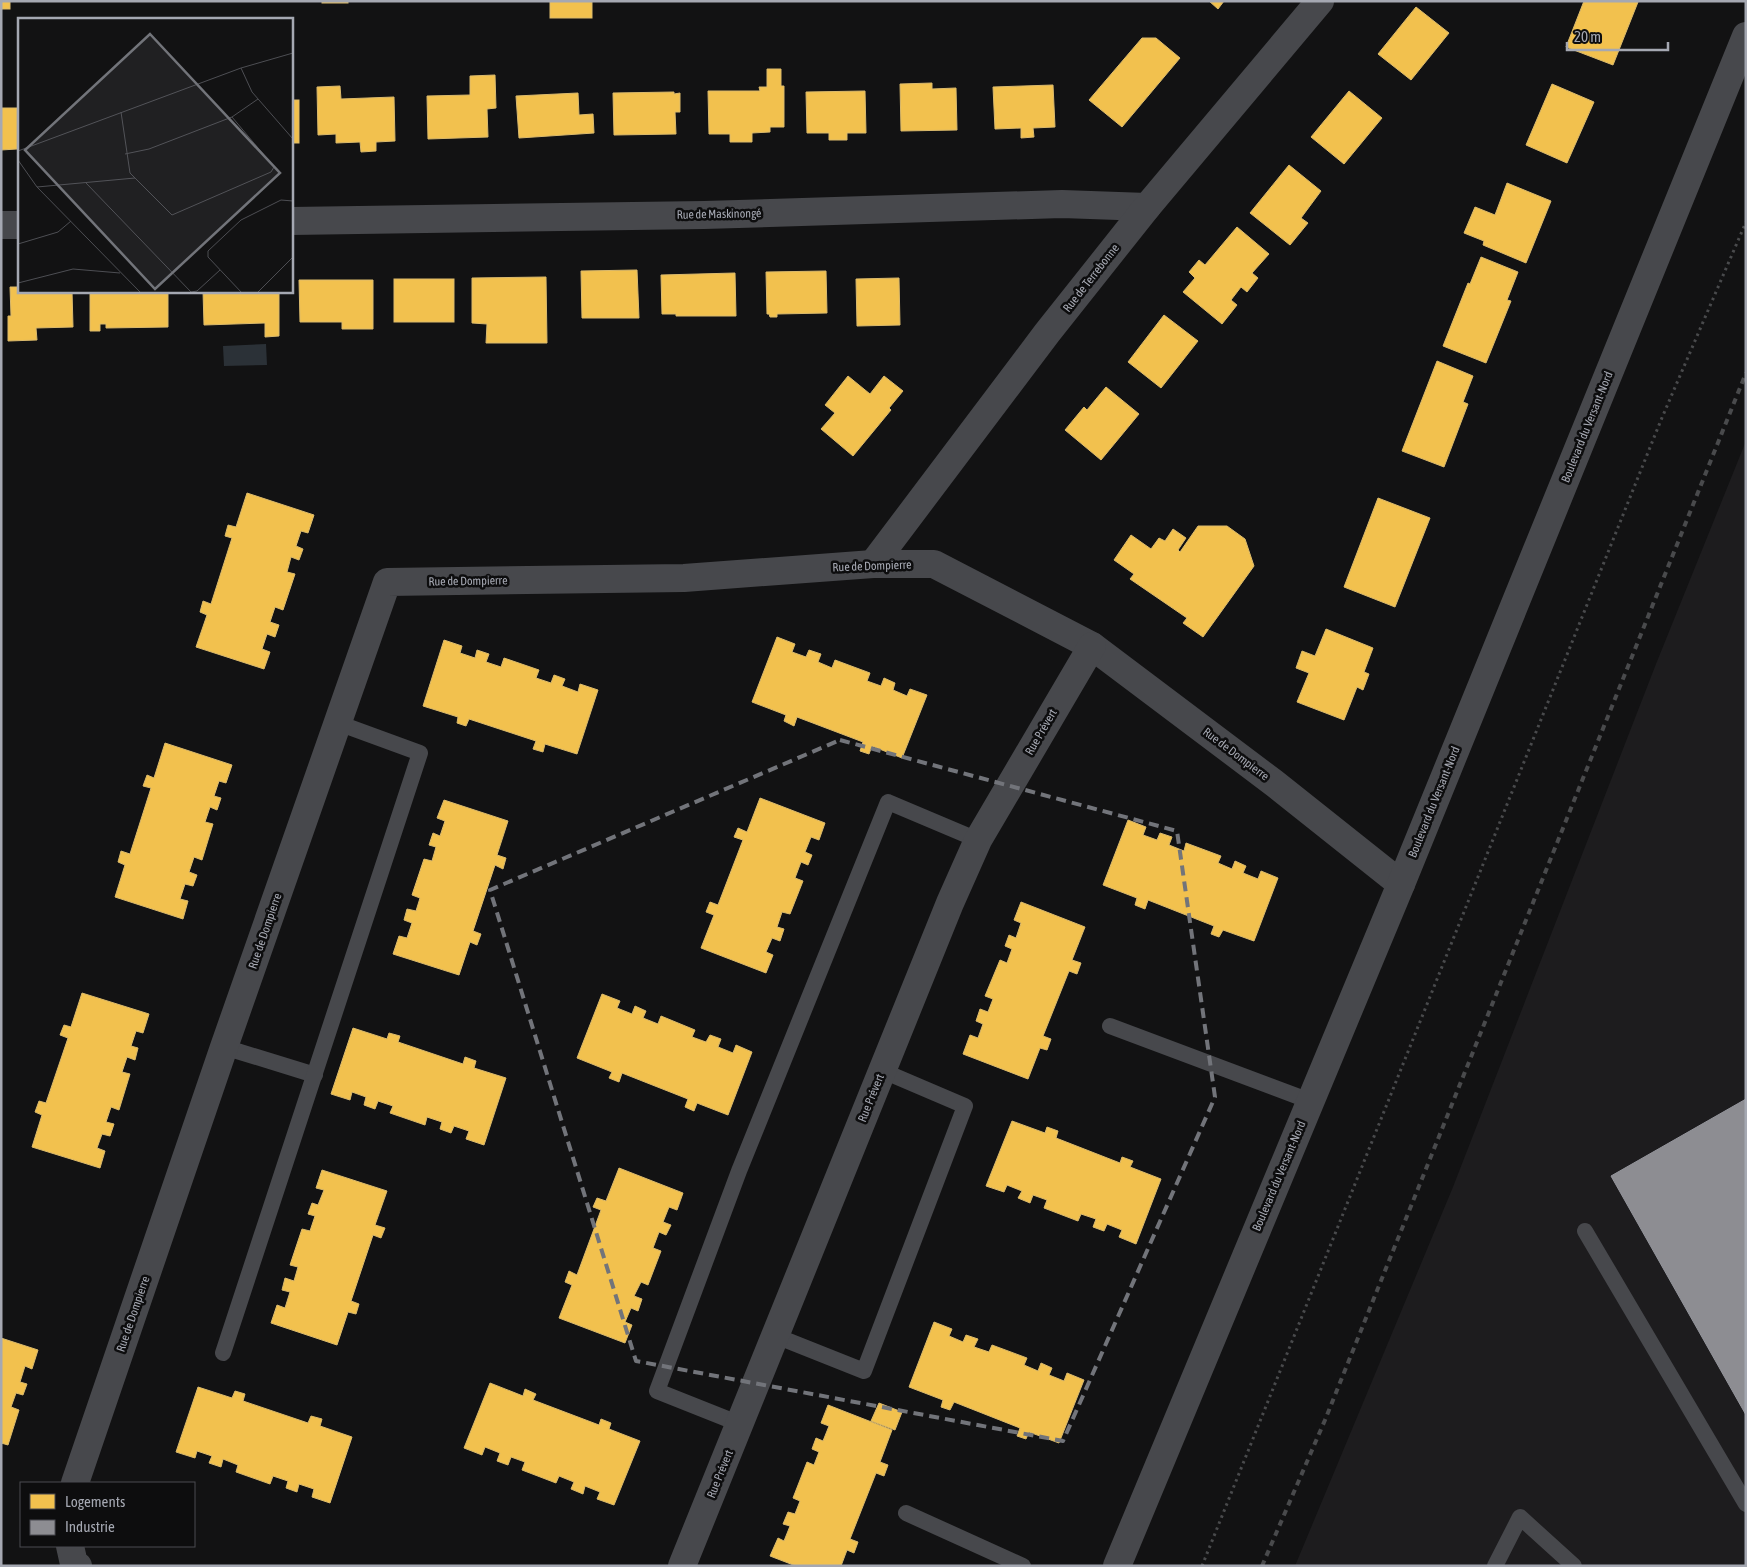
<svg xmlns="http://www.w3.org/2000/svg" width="1747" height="1567" font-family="'Asap Condensed',sans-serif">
	<rect width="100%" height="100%" fill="#121213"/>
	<!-- built -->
	<polygon fill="#1d1c1e" points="1746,441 1746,1566 1295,1566 1453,1187 1656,664"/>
	<!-- water -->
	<polygon fill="#2b3137" points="266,344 267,365 224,366 223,346"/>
	<!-- homes -->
	<g fill="#f2c14e" stroke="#dbba6c">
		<rect x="1" y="1" width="9" height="8"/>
		<rect x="322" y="1" width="26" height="2"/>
		<rect x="550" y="1" width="42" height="17"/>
		<polygon points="1209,1 1224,1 1218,9"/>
		<polygon points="1584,1 1638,2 1613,65 1566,47"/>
		<polygon points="1416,7 1449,33 1411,80 1378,54"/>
		<polygon points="1142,38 1156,38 1180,58 1122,127 1089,100"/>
		<polygon points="767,69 781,69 781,86 784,86 784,127 770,127 770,132 752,133 752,142 730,142 730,134 709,134 708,91 760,91 759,87 767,87"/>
		<polygon points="495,75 496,108 487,109 488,137 428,139 427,96 470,95 470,76"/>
		<polygon points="932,83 932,89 956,88 957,130 901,131 900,84"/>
		<polygon points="1552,84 1594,102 1567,163 1526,145"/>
		<polygon points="1053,85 1055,127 1033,128 1034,137 1021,138 1021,128 995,129 993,87"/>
		<polygon points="340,86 341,99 394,97 395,141 376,142 376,151 361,152 360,142 336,143 336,134 318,135 317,87"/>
		<polygon points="865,91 866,133 847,133 847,140 829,140 829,133 807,133 806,92"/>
		<polygon points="1349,91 1382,118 1344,164 1311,137"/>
		<polygon points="674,92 674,94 680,93 680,112 675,112 676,134 614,135 613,93"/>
		<polygon points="578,93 579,115 593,114 594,133 519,138 516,96"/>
		<rect x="291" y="100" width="8" height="43"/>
		<polygon points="1,108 17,108 17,149 1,150"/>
		<polygon points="1289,165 1321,191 1301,218 1308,223 1290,245 1250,213"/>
		<polygon points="1507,183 1551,201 1526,263 1483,245 1484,241 1464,233 1475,207 1495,215"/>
		<polygon points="1237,227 1269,254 1252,273 1258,278 1247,292 1241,287 1231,300 1237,305 1222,324 1183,292 1195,278 1189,272 1199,260 1205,265"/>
		<polygon points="1481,257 1518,272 1507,300 1511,301 1486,363 1443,346 1468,283 1470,284"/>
		<polygon points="637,270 639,318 582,318 581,271"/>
		<polygon points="826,271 827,313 777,314 777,317 770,317 769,314 767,314 766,272"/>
		<polygon points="735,273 736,316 676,316 676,314 662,314 661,275"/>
		<polygon points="546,277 547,343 486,343 487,324 472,323 472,278"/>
		<polygon points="899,278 900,325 857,326 856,279"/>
		<rect x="394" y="279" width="60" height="43"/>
		<polygon points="299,280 373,280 373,329 342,329 342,322 300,322"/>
		<polygon points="10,287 19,287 19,291 72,291 73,327 36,328 37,340 8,341 8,316 11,316"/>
		<polygon points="90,291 168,291 168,327 106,328 106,324 100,324 100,331 90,331"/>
		<polygon points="203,291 279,291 279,336 265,337 265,323 204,325"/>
		<polygon points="1164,315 1198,341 1161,388 1128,362"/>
		<polygon points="1437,361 1473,376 1463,402 1468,404 1444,467 1402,451"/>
		<polygon points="848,376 870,394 884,376 903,391 889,408 891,410 853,456 821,429 835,413 825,405"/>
		<polygon points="1106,387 1139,414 1101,460 1065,430 1084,407 1087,410"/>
		<polygon points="247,493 314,515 308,533 301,531 296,546 303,549 299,560 291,557 287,572 295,574 283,610 275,607 270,622 279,625 275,637 267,634 262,649 270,652 264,669 196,647 207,615 200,612 203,601 211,604 232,538 225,536 228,525 236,527"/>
		<polygon points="1378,498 1430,518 1395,607 1344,587"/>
		<polygon points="1198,526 1227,526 1245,539 1254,566 1203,637 1183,623 1187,618 1130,579 1134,574 1114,560 1131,535 1151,549 1159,538 1165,541 1173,529 1186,538 1178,550 1180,552"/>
		<polygon points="1326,629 1373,648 1364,672 1369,674 1363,690 1357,687 1344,720 1297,702 1309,673 1296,668 1302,651 1315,656"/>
		<polygon points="777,637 795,644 792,652 806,657 809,650 821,654 818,662 832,668 835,660 870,673 867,681 881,686 884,678 895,683 893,690 907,696 910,689 927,695 902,758 872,746 869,754 860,751 863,742 797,717 794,726 784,721 786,715 752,702"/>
		<polygon points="444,640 462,646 460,653 475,658 477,650 489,654 486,662 501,667 504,658 539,670 536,678 551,683 554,675 565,679 562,686 578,692 580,684 598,690 577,754 545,744 543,752 533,749 536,741 469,719 466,726 457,723 458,717 423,706"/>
		<polygon points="165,743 232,765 226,783 219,781 214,796 221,798 217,810 210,807 205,822 213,824 202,860 194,857 189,872 197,875 193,886 185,884 180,899 188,901 183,919 115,897 125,865 118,862 121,851 130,854 151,788 143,786 147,775 154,778"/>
		<polygon points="760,798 825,823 819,840 811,837 805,852 812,855 808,865 801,862 795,878 803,881 790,914 782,912 777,927 784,929 780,941 772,938 766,952 773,955 766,973 701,948 714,915 706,912 710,902 718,905 743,840 734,837 738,828 747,832"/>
		<polygon points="444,800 508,821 497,855 506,858 503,869 495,865 473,931 481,934 477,945 470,942 459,975 393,954 399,936 407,938 412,923 404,920 407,909 416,911 420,898 412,895 424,859 432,861 436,847 429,845 433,833 440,836 445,821 437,818"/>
		<polygon points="1128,820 1146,827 1143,835 1157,840 1160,833 1172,837 1169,845 1184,851 1186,843 1221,856 1218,863 1232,869 1235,861 1246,866 1243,873 1258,879 1261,871 1278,878 1254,941 1223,930 1219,937 1211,934 1214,926 1148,900 1145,909 1135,905 1137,898 1103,885"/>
		<polygon points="1021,902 1085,927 1072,960 1081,963 1077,974 1069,971 1043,1036 1051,1039 1047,1050 1040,1048 1028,1079 963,1054 970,1035 978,1038 983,1024 976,1021 980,1009 988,1012 993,999 985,996 1000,960 1007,963 1012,949 1005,946 1009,935 1016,938 1021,923 1014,920"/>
		<polygon points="82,993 149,1014 143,1033 136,1031 131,1046 138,1048 135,1060 127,1057 122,1072 130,1074 119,1110 111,1107 106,1122 114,1124 110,1136 102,1134 97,1148 105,1151 100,1168 32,1147 42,1115 35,1112 39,1101 46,1103 68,1038 60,1035 64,1025 71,1027"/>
		<polygon points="602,994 620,1001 617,1008 632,1014 635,1006 646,1011 643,1018 658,1024 661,1016 695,1030 692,1037 706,1042 710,1035 721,1039 718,1047 733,1053 736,1045 752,1052 728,1115 697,1103 694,1111 685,1107 688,1099 622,1073 619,1082 609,1078 612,1072 577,1058"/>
		<polygon points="353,1028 387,1039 389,1033 400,1036 398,1042 463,1064 465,1057 476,1061 474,1068 506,1078 484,1145 466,1139 469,1131 454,1126 451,1133 440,1129 442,1122 427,1117 425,1125 390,1113 393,1106 378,1101 375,1109 364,1105 366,1097 352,1092 350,1100 331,1094"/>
		<polygon points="1012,1121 1045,1133 1047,1127 1058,1131 1056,1138 1120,1163 1122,1157 1133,1161 1130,1167 1161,1179 1136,1244 1119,1237 1122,1230 1107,1224 1104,1231 1093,1227 1096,1219 1081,1214 1078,1221 1044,1208 1047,1200 1033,1195 1030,1203 1018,1198 1022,1191 1007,1185 1004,1192 986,1186"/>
		<polygon points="619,1168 683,1193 677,1210 669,1207 663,1222 671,1225 666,1235 659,1232 653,1248 661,1251 648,1285 641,1282 634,1296 642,1299 638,1311 631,1308 625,1322 632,1325 625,1343 559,1318 572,1285 565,1282 569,1271 577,1275 601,1210 593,1207 597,1198 606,1201"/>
		<polygon points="322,1170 387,1191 375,1225 385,1228 381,1238 373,1235 351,1301 359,1304 356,1314 348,1312 337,1345 271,1323 277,1305 285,1308 290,1292 282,1290 285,1278 294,1281 298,1267 290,1265 302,1229 310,1231 315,1216 308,1214 312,1203 318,1205 324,1190 316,1188"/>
		<polygon points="934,1322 952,1329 949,1336 963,1342 966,1335 978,1339 974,1347 989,1352 992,1345 1027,1358 1024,1365 1038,1371 1041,1363 1052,1368 1049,1375 1064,1381 1067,1373 1084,1380 1059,1443 1029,1432 1026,1439 1017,1436 1020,1428 954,1402 950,1410 941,1407 943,1400 909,1387"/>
		<polygon points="1,1338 38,1350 32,1369 25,1366 20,1382 27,1384 23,1395 16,1393 11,1407 19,1410 8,1445 1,1443"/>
		<polygon points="490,1383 523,1396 525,1389 536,1394 533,1400 599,1425 601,1419 611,1423 609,1429 640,1441 614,1505 597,1499 600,1492 585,1486 583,1494 571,1489 574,1482 559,1476 556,1483 522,1470 525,1462 511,1457 508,1465 497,1461 500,1453 485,1447 482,1455 464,1448"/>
		<polygon points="198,1387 232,1398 235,1391 245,1394 243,1401 308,1423 311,1416 322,1419 320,1426 352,1437 330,1503 312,1497 314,1489 299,1484 297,1492 286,1488 288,1481 273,1476 270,1484 236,1472 238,1465 223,1459 221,1467 209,1463 212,1456 197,1451 195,1458 176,1452"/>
		<polygon points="879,1403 902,1412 895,1430 871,1421"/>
		<polygon points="828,1405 892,1430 880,1462 888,1465 884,1476 876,1473 850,1539 858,1542 854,1553 847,1550 841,1566 796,1566 770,1556 778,1538 784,1541 790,1526 783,1524 788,1512 795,1514 800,1501 793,1498 807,1462 814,1465 819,1452 812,1449 816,1438 823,1441 829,1426 821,1423"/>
	</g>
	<!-- industry -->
	<polygon fill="#8d8d92" stroke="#94959c" points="1746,1099 1746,1415 1611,1176"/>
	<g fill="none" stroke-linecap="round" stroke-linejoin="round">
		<!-- path -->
		<polyline stroke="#494a4c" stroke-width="3" stroke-dasharray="2.5 4" stroke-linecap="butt" points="1202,1566 1661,420 1746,222"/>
		<!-- service -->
		<g stroke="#47484c" stroke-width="16">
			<polyline points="1110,1026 1310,1101"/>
			<polyline points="224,1047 315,1075"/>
			<polyline points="1585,1231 1746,1504"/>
			<polyline points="776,1336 864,1371 965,1106 883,1071"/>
			<polyline points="223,1353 420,753 338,723"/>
			<polyline points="740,1424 657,1391 739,1171 888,802 978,840"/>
			<polyline points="906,1513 1023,1566"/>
			<polyline points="1495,1566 1520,1517 1574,1566"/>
		</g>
		<!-- minor -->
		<g stroke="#47484c" stroke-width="28">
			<polyline points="291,221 704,215 1062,204 1147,207"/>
			<polyline points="1,225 19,225"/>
			<polyline points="873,564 1047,333 1147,207 1320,1"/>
			<polyline points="75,1483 224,1047 387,582 684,578 873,564 934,564 1092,646 1274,783 1401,884"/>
			<polyline points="70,1546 74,1564 78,1566"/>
			<polyline points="682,1566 950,903 978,840 1092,646"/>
		</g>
		<!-- tertiary -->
		<polyline stroke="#47484c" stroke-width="28" points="1117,1566 1401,884 1746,36"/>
		<!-- rail -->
		<polyline stroke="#494a4c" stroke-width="4" stroke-dasharray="6 5" stroke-linecap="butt" points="1262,1566 1325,1420 1746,373"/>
	</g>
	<!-- marked area -->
	<path fill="none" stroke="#72747a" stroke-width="4" stroke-dasharray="10 6" stroke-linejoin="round" d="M 840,740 L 1177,831 L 1215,1097 L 1063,1441 L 636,1361 L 490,890 Z"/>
	<g text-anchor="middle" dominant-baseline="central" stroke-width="5" stroke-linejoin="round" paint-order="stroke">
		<!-- street labels -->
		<g font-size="12" fill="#a5a8b2" stroke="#0d0d0e">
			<text transform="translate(719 214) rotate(-1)">Rue de Maskinongé</text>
			<text transform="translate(1091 278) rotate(-52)">Rue de Terrebonne</text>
			<text transform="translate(1587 427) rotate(-68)">Boulevard du Versant-Nord</text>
			<text transform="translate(872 566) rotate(-2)">Rue de Dompierre</text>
			<text transform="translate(468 581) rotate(-1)">Rue de Dompierre</text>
			<text transform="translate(1041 732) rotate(-60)">Rue Prévert</text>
			<text transform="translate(1236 754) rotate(37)">Rue de Dompierre</text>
			<text transform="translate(1434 802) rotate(-68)">Boulevard du Versant-Nord</text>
			<text transform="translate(265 931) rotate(-71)">Rue de Dompierre</text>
			<text transform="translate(871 1098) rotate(-68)">Rue Prévert</text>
			<text transform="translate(1279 1176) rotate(-67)">Boulevard du Versant-Nord</text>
			<text transform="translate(133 1314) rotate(-71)">Rue de Dompierre</text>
			<text transform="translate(720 1474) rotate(-68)">Rue Prévert</text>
		</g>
	</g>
	<!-- overview -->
	<g transform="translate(18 18)">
		<rect width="275" height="275" fill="#121213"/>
		<path fill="none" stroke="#4d4e53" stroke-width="1" d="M 223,50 L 234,74 L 275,121M 103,94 L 112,155 L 154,197 L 253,154 L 256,149 L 214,99M 0,133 L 223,50 L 275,35M 107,136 L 131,131 L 214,99 L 240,81M 0,142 L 19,169 L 123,275M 68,165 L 173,274 L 179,273 L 202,252M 19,169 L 117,160M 0,226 L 40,214 L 53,203M 0,265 L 55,251 L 102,255M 224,275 L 190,239 L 190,233 L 223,202 L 263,182 L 275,183M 239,275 L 275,239"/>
		<path fill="#72747a" fill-opacity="0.15" stroke="#72747a" stroke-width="2.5" d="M 132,16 L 262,155 L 137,271 L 7,132 Z"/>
		<rect width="275" height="275" fill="none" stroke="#a5a8b2" stroke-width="2.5"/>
	</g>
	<!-- border -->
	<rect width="1747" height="1567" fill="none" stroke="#a5a8b2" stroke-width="5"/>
	<!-- legend -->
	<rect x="20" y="1482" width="175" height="65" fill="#0d0d0e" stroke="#4a4b50"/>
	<rect x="30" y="1494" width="25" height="15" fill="#f2c14e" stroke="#4a4b50"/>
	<text x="65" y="1507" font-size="15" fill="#a5a8b2">Logements</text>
	<rect x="30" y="1520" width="25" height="15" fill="#8d8d92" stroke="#4a4b50"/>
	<text x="65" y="1532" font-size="15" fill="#a5a8b2">Industrie</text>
	<!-- scale -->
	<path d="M1567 42v8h101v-8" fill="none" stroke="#a5a8b2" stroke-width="2.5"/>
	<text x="1574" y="42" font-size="15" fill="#a5a8b2" stroke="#0d0d0e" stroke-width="4" paint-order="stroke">20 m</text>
</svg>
